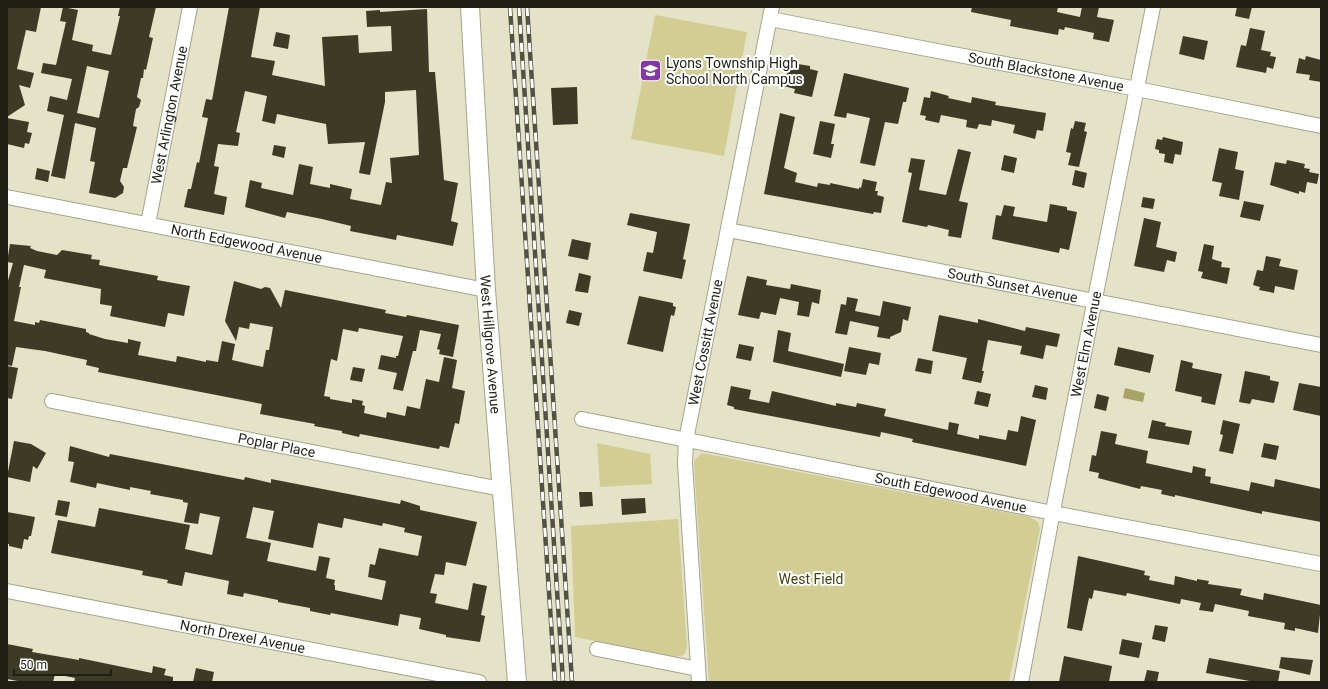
<svg xmlns="http://www.w3.org/2000/svg" width="1328" height="689" font-family="Roboto,sans-serif">
	<rect width="100%" height="100%" fill="#e4e3c8"/>
	<!-- green -->
	<g fill="#d2cd93">
		<polygon points="655,15 747,32 724,156 631,139"/>
		<polygon points="597,443 650,454 652,484 600,487"/>
		<polygon points="702,453 1030,517 1038,522 1040,529 1009,682 709,682 694,466 694,461"/>
		<polygon points="678,519 687,647 684,655 675,657 575,637 571,526"/>
	</g>
	<!-- water -->
	<polygon fill="#a7a265" points="1125,388 1145,393 1143,402 1123,398"/>
	<!-- building -->
	<g fill="#3d3b25" fill-rule="evenodd">
		<polygon points="7,7 41,7 36,32 26,30 17,69 34,73 30,88 19,85 25,105 7,117"/>
		<path d="M 63,7 L 78,10 L 72,40 L 93,45 L 92,51 L 111,55 L 120,16 L 118,16 L 120,7 L 156,7 L 149,37 L 153,38 L 146,70 L 144,69 L 143,78 L 141,78 L 137,97 L 141,100 L 139,107 L 136,109 L 133,126 L 137,127 L 127,168 L 123,168 L 120,181 L 124,187 L 123,193 L 115,198 L 89,193 L 95,162 L 90,161 L 96,128 L 75,123 L 65,179 L 51,176 L 64,115 L 47,111 L 50,96 L 67,100 L 72,79 L 41,73 L 43,63 L 56,65 L 66,22 L 60,21 ZM 87,66 L 109,71 L 99,118 L 77,113 Z"/>
		<polygon points="229,7 260,7 251,57 275,61 272,75 325,86 322,37 358,35 359,53 392,51 391,26 367,27 366,11 380,10 380,12 427,9 429,72 435,72 444,180 458,183 451,221 458,223 453,246 397,235 396,240 350,231 351,226 322,219 287,212 285,218 245,207 250,180 262,183 261,188 293,195 299,164 313,167 310,184 330,188 330,184 352,189 350,199 381,205 386,182 392,183 390,158 419,155 416,90 385,92 385,102 370,175 359,173 365,142 328,144 326,124 277,114 275,124 262,121 267,96 245,91 236,132 240,133 238,146 218,144 214,166 219,167 214,194 227,197 224,215 184,207 188,189 191,189 197,162 199,163 208,118 202,117 206,99 212,100"/>
		<polygon points="972,7 1058,7 1057,12 1080,17 1082,7 1099,7 1097,17 1114,20 1109,42 1093,39 1094,33 1065,27 1064,30 1059,29 1058,35 1010,26 1011,20 971,12"/>
		<polygon points="1237,7 1252,7 1249,19 1235,16"/>
		<polygon points="1250,28 1265,31 1261,50 1271,52 1270,56 1276,57 1273,69 1267,67 1266,73 1236,67 1241,45 1246,46"/>
		<polygon points="276,32 290,35 288,49 273,46"/>
		<polygon points="1183,36 1208,41 1204,60 1179,54"/>
		<polygon points="1306,56 1321,60 1321,82 1309,80 1310,75 1296,73 1299,58 1305,60"/>
		<polygon points="798,64 810,66 810,69 818,71 812,97 794,93 795,89 784,86 789,65 798,67"/>
		<polygon points="844,73 909,88 906,102 903,102 898,124 885,122 875,166 860,163 870,118 847,113 846,118 834,116"/>
		<polygon points="577,87 578,124 553,125 551,88"/>
		<polygon points="931,91 949,96 948,98 971,103 972,97 996,102 995,105 1046,113 1043,131 1037,130 1035,139 1013,133 1015,125 992,120 991,126 979,124 977,129 966,127 967,120 941,115 939,123 925,120 926,116 920,115 924,97 930,98"/>
		<polygon points="780,113 795,117 784,168 797,173 795,182 817,187 818,183 830,185 830,183 859,189 859,187 861,188 863,179 877,182 875,191 878,191 877,195 884,197 881,213 874,212 873,214 764,194"/>
		<polygon points="7,118 29,122 27,132 32,133 29,144 25,143 24,148 7,144"/>
		<polygon points="820,121 835,124 831,144 834,144 831,158 813,154"/>
		<polygon points="1075,121 1086,123 1084,131 1087,132 1079,167 1068,165 1071,153 1066,152 1071,128 1073,129"/>
		<polygon points="1163,137 1183,142 1181,155 1175,154 1173,164 1164,162 1165,154 1159,153 1159,150 1155,149 1157,139 1162,140"/>
		<polygon points="274,145 286,147 284,158 272,155"/>
		<polygon points="1219,148 1238,152 1235,169 1244,171 1239,200 1219,196 1222,183 1212,181"/>
		<polygon points="958,149 971,152 959,201 968,203 961,238 948,236 949,230 928,225 927,227 902,222 912,173 908,172 911,158 925,160 919,190 946,195"/>
		<polygon points="1004,155 1017,158 1014,173 1001,170"/>
		<polygon points="1287,160 1305,164 1304,168 1310,169 1309,172 1319,174 1317,184 1307,182 1305,193 1299,191 1299,194 1270,185 1275,162 1286,164"/>
		<polygon points="37,168 50,171 48,182 35,179"/>
		<polygon points="1075,170 1087,173 1084,188 1072,185"/>
		<polygon points="1143,197 1155,199 1153,209 1141,207"/>
		<polygon points="1244,201 1264,205 1260,221 1240,217"/>
		<polygon points="1050,204 1067,207 1067,210 1077,212 1069,250 1060,248 1059,253 992,239 996,215 1001,216 1004,205 1015,207 1013,216 1047,222"/>
		<polygon points="630,213 690,224 683,259 686,260 682,279 643,271 647,252 653,253 657,232 627,225"/>
		<polygon points="1144,218 1161,222 1156,247 1177,252 1175,262 1167,260 1164,272 1134,266"/>
		<polygon points="572,239 591,243 588,260 568,256"/>
		<polygon points="10,244 31,246 30,248 37,251 57,255 62,250 92,255 91,259 100,260 99,265 158,276 157,280 190,286 184,316 168,313 165,327 110,316 112,306 100,304 101,289 44,278 46,270 24,265 19,287 21,287 14,321 35,325 35,322 39,323 40,320 86,329 86,332 89,333 89,334 105,339 128,343 128,339 141,342 138,355 176,362 177,356 206,362 206,360 218,362 222,341 235,344 232,360 263,367 266,350 269,350 273,327 250,323 249,329 239,327 236,341 225,321 234,281 261,289 265,287 270,288 281,308 285,290 386,310 385,313 406,317 407,315 459,325 453,357 439,354 440,350 437,349 441,334 420,330 416,351 413,351 403,391 393,389 397,373 378,369 381,355 396,358 396,356 398,356 403,336 359,328 358,332 343,329 337,361 331,359 324,396 330,397 330,399 352,403 352,399 363,401 362,405 365,406 364,413 386,418 387,412 405,416 407,406 420,409 426,379 439,382 444,357 457,360 452,388 465,391 459,424 455,423 449,448 440,446 439,449 360,434 359,437 342,433 342,431 314,426 315,424 260,414 262,404 98,372 99,368 86,365 87,360 45,351 16,347 12,366 7,365 7,284 13,263 7,262"/>
		<polygon points="1204,244 1214,246 1212,259 1222,262 1221,267 1230,268 1227,284 1201,278 1203,272 1198,271"/>
		<polygon points="1266,256 1281,259 1279,266 1298,270 1294,290 1275,286 1274,293 1259,290 1260,287 1253,285 1257,270 1263,271"/>
		<polygon points="579,273 591,276 588,293 575,291"/>
		<polygon points="747,276 767,280 766,285 790,289 791,284 821,290 819,304 812,302 809,317 797,315 799,302 780,298 776,315 761,312 759,319 738,315"/>
		<polygon points="639,296 673,303 673,306 676,307 674,316 671,315 663,352 627,344"/>
		<polygon points="847,297 858,299 855,311 880,316 883,301 911,307 908,321 903,319 901,332 890,337 890,339 877,337 879,327 850,321 847,335 835,333 841,304 846,305"/>
		<polygon points="569,310 582,313 579,326 566,323"/>
		<polygon points="939,315 978,323 978,319 1025,331 1026,327 1060,334 1057,347 1046,345 1043,359 1020,354 1022,346 988,340 982,371 984,371 981,383 962,379 967,358 932,351"/>
		<polygon points="778,330 791,333 788,351 844,364 841,377 773,362"/>
		<polygon points="739,344 754,347 751,361 736,358"/>
		<polygon points="849,347 881,353 879,365 869,363 866,375 844,371"/>
		<polygon points="1118,347 1154,355 1150,373 1114,365"/>
		<polygon points="918,358 933,361 931,374 915,371"/>
		<polygon points="1181,360 1193,363 1192,368 1222,374 1215,405 1201,402 1202,397 1175,391"/>
		<polygon points="7,366 18,368 12,399 7,398"/>
		<polygon points="353,367 365,369 362,382 350,380"/>
		<polygon points="1245,371 1270,376 1270,380 1279,382 1274,403 1252,399 1250,404 1239,402"/>
		<polygon points="1299,383 1321,387 1321,416 1293,410"/>
		<polygon points="1035,385 1048,388 1046,400 1032,397"/>
		<polygon points="731,386 751,390 749,399 769,403 772,391 836,406 836,403 856,407 857,403 886,409 884,416 948,430 949,422 959,424 957,434 979,439 979,435 1006,440 1008,430 1018,432 1021,416 1036,420 1026,466 912,442 913,439 881,432 880,437 734,409 734,407 727,405"/>
		<polygon points="977,391 991,394 988,407 974,404"/>
		<polygon points="1097,394 1109,397 1106,411 1094,408"/>
		<polygon points="1152,420 1166,423 1165,426 1192,431 1189,445 1148,438"/>
		<polygon points="1223,420 1240,424 1233,454 1219,451 1223,435 1220,434"/>
		<polygon points="1101,431 1117,434 1115,444 1148,451 1146,463 1192,473 1193,466 1206,469 1205,476 1211,477 1210,483 1249,491 1251,482 1274,487 1275,479 1321,489 1321,522 1262,511 1262,514 1175,495 1175,497 1161,494 1162,490 1141,486 1140,489 1098,478 1099,473 1089,471 1092,455 1096,456"/>
		<polygon points="14,441 31,444 46,453 37,469 33,466 30,482 7,477"/>
		<polygon points="1264,443 1279,446 1276,460 1261,457"/>
		<path d="M 70,446 L 109,457 L 110,454 L 244,480 L 245,477 L 271,483 L 271,479 L 400,504 L 401,500 L 420,506 L 420,510 L 477,522 L 466,566 L 446,562 L 444,575 L 435,574 L 430,593 L 437,594 L 435,603 L 468,610 L 473,583 L 487,586 L 481,615 L 485,616 L 480,642 L 446,637 L 446,635 L 419,629 L 421,618 L 400,614 L 398,626 L 331,613 L 330,615 L 310,611 L 310,608 L 278,602 L 278,600 L 244,593 L 243,597 L 227,594 L 229,581 L 185,572 L 182,586 L 167,583 L 168,580 L 142,575 L 143,571 L 51,553 L 58,520 L 95,527 L 99,508 L 190,525 L 185,549 L 212,555 L 220,517 L 200,513 L 198,524 L 184,522 L 188,503 L 183,502 L 183,500 L 150,494 L 151,491 L 130,487 L 130,490 L 97,483 L 96,488 L 70,482 L 74,462 L 68,461 ZM 253,507 L 274,511 L 268,539 L 313,548 L 318,523 L 342,528 L 344,518 L 382,526 L 383,523 L 405,528 L 404,532 L 422,536 L 418,556 L 379,548 L 375,565 L 370,564 L 368,577 L 386,581 L 382,600 L 335,590 L 335,585 L 334,585 L 335,580 L 326,578 L 330,558 L 319,556 L 316,571 L 267,561 L 271,543 L 246,538 Z"/>
		<polygon points="579,492 592,492 593,506 580,507"/>
		<polygon points="645,498 646,513 622,515 621,499"/>
		<polygon points="58,500 70,502 67,517 55,515"/>
		<polygon points="7,512 35,517 31,536 29,536 28,540 24,539 22,549 9,546 9,544 7,544"/>
		<polygon points="1078,556 1145,571 1144,575 1150,576 1149,580 1174,585 1175,576 1197,581 1197,579 1209,581 1208,584 1242,589 1240,595 1263,600 1264,593 1321,605 1318,633 1295,628 1295,631 1284,629 1285,623 1248,616 1249,611 1215,604 1213,612 1199,610 1201,603 1181,599 1180,604 1127,593 1126,596 1094,590 1092,599 1089,598 1082,631 1067,628"/>
		<polygon points="1155,625 1168,627 1165,642 1152,639"/>
		<polygon points="1122,639 1142,643 1139,658 1119,654"/>
		<polygon points="7,644 33,649 32,652 79,660 79,658 152,673 153,666 166,669 164,675 173,677 173,682 74,682 75,678 55,674 53,682 23,682 7,679"/>
		<polygon points="1064,656 1112,666 1109,682 1059,682"/>
		<polygon points="1281,657 1313,660 1310,675 1279,668"/>
		<polygon points="1209,658 1280,671 1278,682 1255,682 1206,673"/>
		<polygon points="196,668 214,672 212,682 193,682"/>
		<polygon points="1147,670 1159,672 1157,682 1144,682"/>
	</g>
	<g fill="none" stroke-linecap="round" stroke-linejoin="round">
		<defs>
			<g id="minor">
				<path id="s1" d="M 770,19 L 1137,89 L 1321,126"/>
				<path id="s2" d="M 7,197 L 486,290"/>
				<path id="s3" d="M 148,224 L 190,7"/>
				<path id="s4" d="M 728,230 L 1321,345"/>
				<path id="s5" d="M 52,401 L 501,489"/>
				<path id="s6" d="M 582,419 L 1053,513 L 1321,564"/>
				<path id="s7" d="M 7,591 L 479,682"/>
				<polyline points="597,649 698,669"/>
				<path id="s8" d="M 699,682 L 685,463 L 686,440 L 772,7"/>
				<path id="s9" d="M 1021,682 L 1056,495 L 1153,7"/>
			</g>
			<g id="tertiary">
				<path id="s10" d="M 470,7 L 486,290 L 517,682"/>
			</g>
		</defs>
		<!-- minor casing -->
		<use href="#minor" stroke="#a5a48b" stroke-width="16"/>
		<!-- tertiary casing -->
		<use href="#tertiary" stroke="#a5a48b" stroke-width="20"/>
		<!-- minor -->
		<use href="#minor" stroke="#fff" stroke-width="14"/>
		<!-- tertiary -->
		<use href="#tertiary" stroke="#fff" stroke-width="18"/>
		<defs>
			<g id="rail">
				<polyline points="510,7 555,682"/>
				<polyline points="519,7 563,682"/>
				<polyline points="527,7 572,682"/>
			</g>
		</defs>
		<!-- rail casing -->
		<use href="#rail" stroke="#525143" stroke-width="4.5"/>
		<!-- rail -->
		<use href="#rail" stroke="#fff" stroke-width="3" stroke-dasharray="9" stroke-linecap="butt"/>
	</g>
	<!-- icons -->
	<defs>
		<symbol id="school-square" viewBox="-11 -11 22 22"><rect x="-9" y="-9" width="18" height="18" rx="4" fill="#8637a7" stroke="#fff"/><path d="M0-5L7-2L0 1L-7-2ZM-4 1L0 2.5L4 1V4Q0 6-4 4Z" fill="#fff"/></symbol>
	</defs>
	<g fill-rule="evenodd">
		<use href="#school-square" x="638" y="58" width="25" height="25"/>
	</g>
	<g text-anchor="middle" dominant-baseline="central" stroke-width="4" stroke-linejoin="round" paint-order="stroke">
		<!-- poi labels -->
		<g font-size="14" fill="#201f15" stroke="#fff" text-anchor="start">
			<text x="666" y="63">Lyons Township High<tspan x="666" dy="16">School North Campus</tspan></text>
		</g>
		<!-- street labels -->
		<g font-size="14" fill="#201f15" stroke="#fff">
			<text stroke="none"><textPath href="#s1" startOffset="281">South Blackstone Avenue</textPath></text>
			<text stroke="none"><textPath href="#s3" startOffset="111">West Arlington Avenue</textPath></text>
			<text stroke="none"><textPath href="#s2" startOffset="244">North Edgewood Avenue</textPath></text>
			<text stroke="none"><textPath href="#s4" startOffset="290">South Sunset Avenue</textPath></text>
			<text stroke="none"><textPath href="#s8" startOffset="342">West Cossitt Avenue</textPath></text>
			<text stroke="none"><textPath href="#s9" startOffset="344">West Elm Avenue</textPath></text>
			<text stroke="none"><textPath href="#s10" startOffset="338">West Hillgrove Avenue</textPath></text>
			<text stroke="none"><textPath href="#s5" startOffset="229">Poplar Place</textPath></text>
			<text stroke="none"><textPath href="#s6" startOffset="376">South Edgewood Avenue</textPath></text>
			<text stroke="none"><textPath href="#s7" startOffset="240">North Drexel Avenue</textPath></text>
		</g>
		<!-- park labels -->
		<g font-size="14" fill="#464211" stroke="#fff">
			<text x="811" y="579">West Field</text>
		</g>
	</g>
	<!-- border -->
	<rect width="1328" height="689" fill="none" stroke="#201f15" stroke-width="16"/>
	<!-- scale -->
	<path d="M14 669v6h97v-6" fill="none" stroke="#201f15" stroke-width="2"/>
	<text x="20" y="669" font-size="12" fill="#201f15" stroke="#ffffff" stroke-width="3" paint-order="stroke">50 m</text>
</svg>
